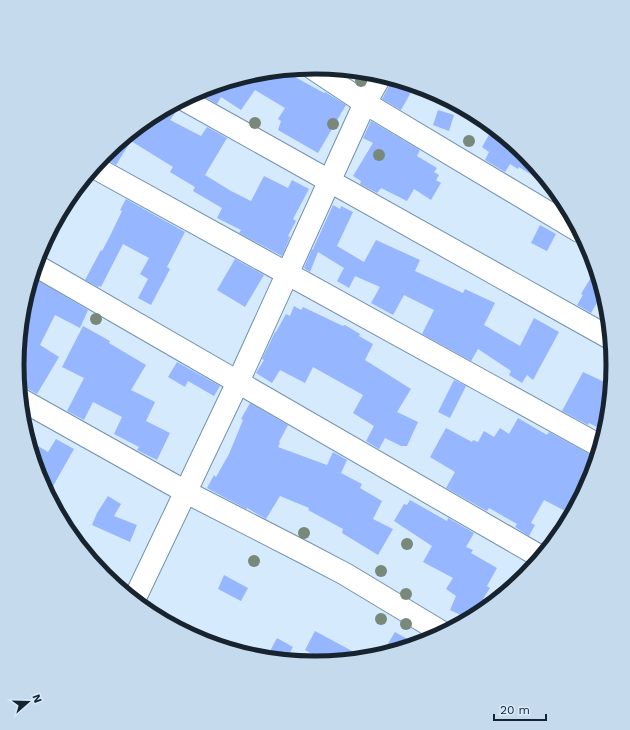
<svg xmlns="http://www.w3.org/2000/svg" width="630" height="730" viewBox="0 0 630 730" font-family="'Work Sans',sans-serif">
<style>
.building{fill:#96b6ff}
.lines{fill:none;stroke-linecap:round;stroke-linejoin:round}
.minor-casing{stroke:#7191ae;stroke-width:24}
.minor{stroke:#fff;stroke-width:22}
.tree{fill:#78897a}
.rim{fill:none;stroke:#172430;stroke-width:5}
</style>
<rect width="100%" height="100%" fill="#d5eafd"/>
<g class="building">
<path d="M297 69 293 76 324 93 325 92 346 105 318 153 278 130 281 121 278 119 285 108 255 90 241 110 221 97 217 104 196 92 257 73Z"/>
<path d="M393 79 415 85 401 110 382 99Z"/>
<path d="M172 105 177 110 170 120 201 136 207 127 227 138 205 175 231 191 251 201 264 176 288 188 292 180 309 189 293 219 296 221 288 236 290 237 282 256 239 233 241 230 217 218 222 208 193 191 195 187 170 172 173 167 131 141 116 165 102 157 150 117Z"/>
<path d="M438 110 454 115 449 131 433 125Z"/>
<path d="M371 121 420 150 417 156 437 168 434 172 439 175 436 180 441 183 431 200 414 189 407 201 381 188 377 193 360 184 361 181 353 176 373 143 363 138Z"/>
<path d="M493 128 526 154 550 184 548 185 519 167 518 169 510 164 505 172 485 160 489 152 482 147Z"/>
<path d="M126 199 185 232 167 267 170 269 151 305 138 298 148 279 140 274 149 258 123 244 101 287 99 286 98 287 85 280 101 250 102 251 110 236 122 211 120 210Z"/>
<path d="M333 205 340 209 341 206 353 212 337 246 364 262 376 240 420 260 415 271 463 293 465 289 495 303 484 325 520 346 534 318 559 332 533 380 527 375 522 383 509 375 511 371 478 349 471 361 422 334 434 310 404 295 393 315 371 303 380 287 355 276 349 288 337 281 344 268 318 252 310 272 304 268 312 249 314 250 313 249Z"/>
<path d="M540 225 556 234 547 251 531 243Z"/>
<path d="M235 259 264 275 245 307 217 290Z"/>
<path d="M597 273 603 292 591 313 577 305 583 295 581 294 590 279 593 280Z"/>
<path d="M32 277 88 310 80 328 55 315 40 345 59 357 37 394 19 384 17 365 23 307Z"/>
<path d="M294 306 301 310 303 307 343 326 345 325 360 334 359 336 373 344 365 360 411 389 397 412 418 422 407 446H401L385 438 379 449 366 441 374 426 353 413 363 395 313 367 305 383 280 370 272 383 256 373 264 360 262 359 275 332H276L286 314 290 316Z"/>
<path d="M83 326 110 341 109 343 146 365 131 390 155 402 146 421 170 433 157 460 137 450 139 447 114 434 122 417 93 402 84 420 67 411 84 378 62 367Z"/>
<path d="M177 362 220 386 214 396 188 381 185 387 168 377Z"/>
<path d="M583 372 611 385 607 423 605 431 589 423 588 425 562 411Z"/>
<path d="M454 380 466 386 450 418 438 412Z"/>
<path d="M250 403 288 425 279 442 280 443 278 447 327 465 333 452 347 460 341 473 362 484 360 488 382 501 373 519 393 529 378 555 342 533 343 529 308 510 309 508 280 496 266 519 247 508 246 509 207 488 214 475 216 477 229 454 243 420 241 419Z"/>
<path d="M518 418 547 435 549 432 597 458 591 476 571 514 544 500 531 523 535 525 529 536 515 527 517 524 489 508 487 511 446 488 455 472 430 457 446 428 472 442 473 440 478 442 484 431 494 437 500 428 509 434Z"/>
<path d="M56 439 74 449 48 495 40 479 28 440 48 452Z"/>
<path d="M108 496 121 504 114 516 137 525 130 542 92 525 97 513Z"/>
<path d="M410 500 447 521 448 518 474 533 466 547 473 550 471 553 497 568 487 586 490 588 483 599 488 602 485 609 480 613 469 619 450 610 456 596 446 589 453 578 423 562 432 546 394 521 404 504 407 505Z"/>
<path d="M224 575 248 588 241 601 218 589Z"/>
<path d="M315 631 365 658 327 662 305 650Z"/>
<path d="M395 632 416 644 381 655Z"/>
<path d="M277 638 293 647 286 660 270 659 272 655 269 653Z"/>
</g>
<g class="lines">
<defs>
<g id="minor">
<path d="M311 67 365 103 579 231"/>
<path d="M183 99 610 338"/>
<path d="M94 167 600 446"/>
<path d="M35 265 541 557"/>
<path d="M20 399 186 492 305 553 345 574 443 633"/>
<path d="M134 600 238 382 365 103 381 75"/>
</g>
</defs>
<use href="#minor" class="minor-casing"/>
<use href="#minor" class="minor"/>
</g>
<g class="tree">
<circle cx="361" cy="81" r="6"/>
<circle cx="255" cy="123" r="6"/>
<circle cx="333" cy="124" r="6"/>
<circle cx="469" cy="141" r="6"/>
<circle cx="379" cy="155" r="6"/>
<circle cx="96" cy="319" r="6"/>
<circle cx="304" cy="533" r="6"/>
<circle cx="407" cy="544" r="6"/>
<circle cx="254" cy="561" r="6"/>
<circle cx="381" cy="571" r="6"/>
<circle cx="406" cy="594" r="6"/>
<circle cx="381" cy="619" r="6"/>
<circle cx="406" cy="624" r="6"/>
</g>
<path d="M0 0H630V730H0ZM24 365a291 291 0 1 1 582 0a291 291 0 1 1-582 0Z" fill="#c6daed" fill-rule="evenodd"/>
<path class="rim" d="M24 365a291 291 0 1 1 582 0a291 291 0 1 1-582 0Z"/>
<g transform="translate(28 702) rotate(70)" stroke="#d5eafd" stroke-width="3" paint-order="stroke">
<path d="M0-3L7 15L0 10L-7 15Z" fill="#172430"/>
<text y="-6" font-size="11" font-weight="bold" text-anchor="middle" fill="#172430">N</text>
</g>
<path d="M494 714v6h52v-6" fill="none" stroke="#172430" stroke-width="2"/>
<text x="500" y="714" font-size="12" fill="#172430" stroke="#d5eafd" stroke-width="3" paint-order="stroke">20 m</text>
</svg>
